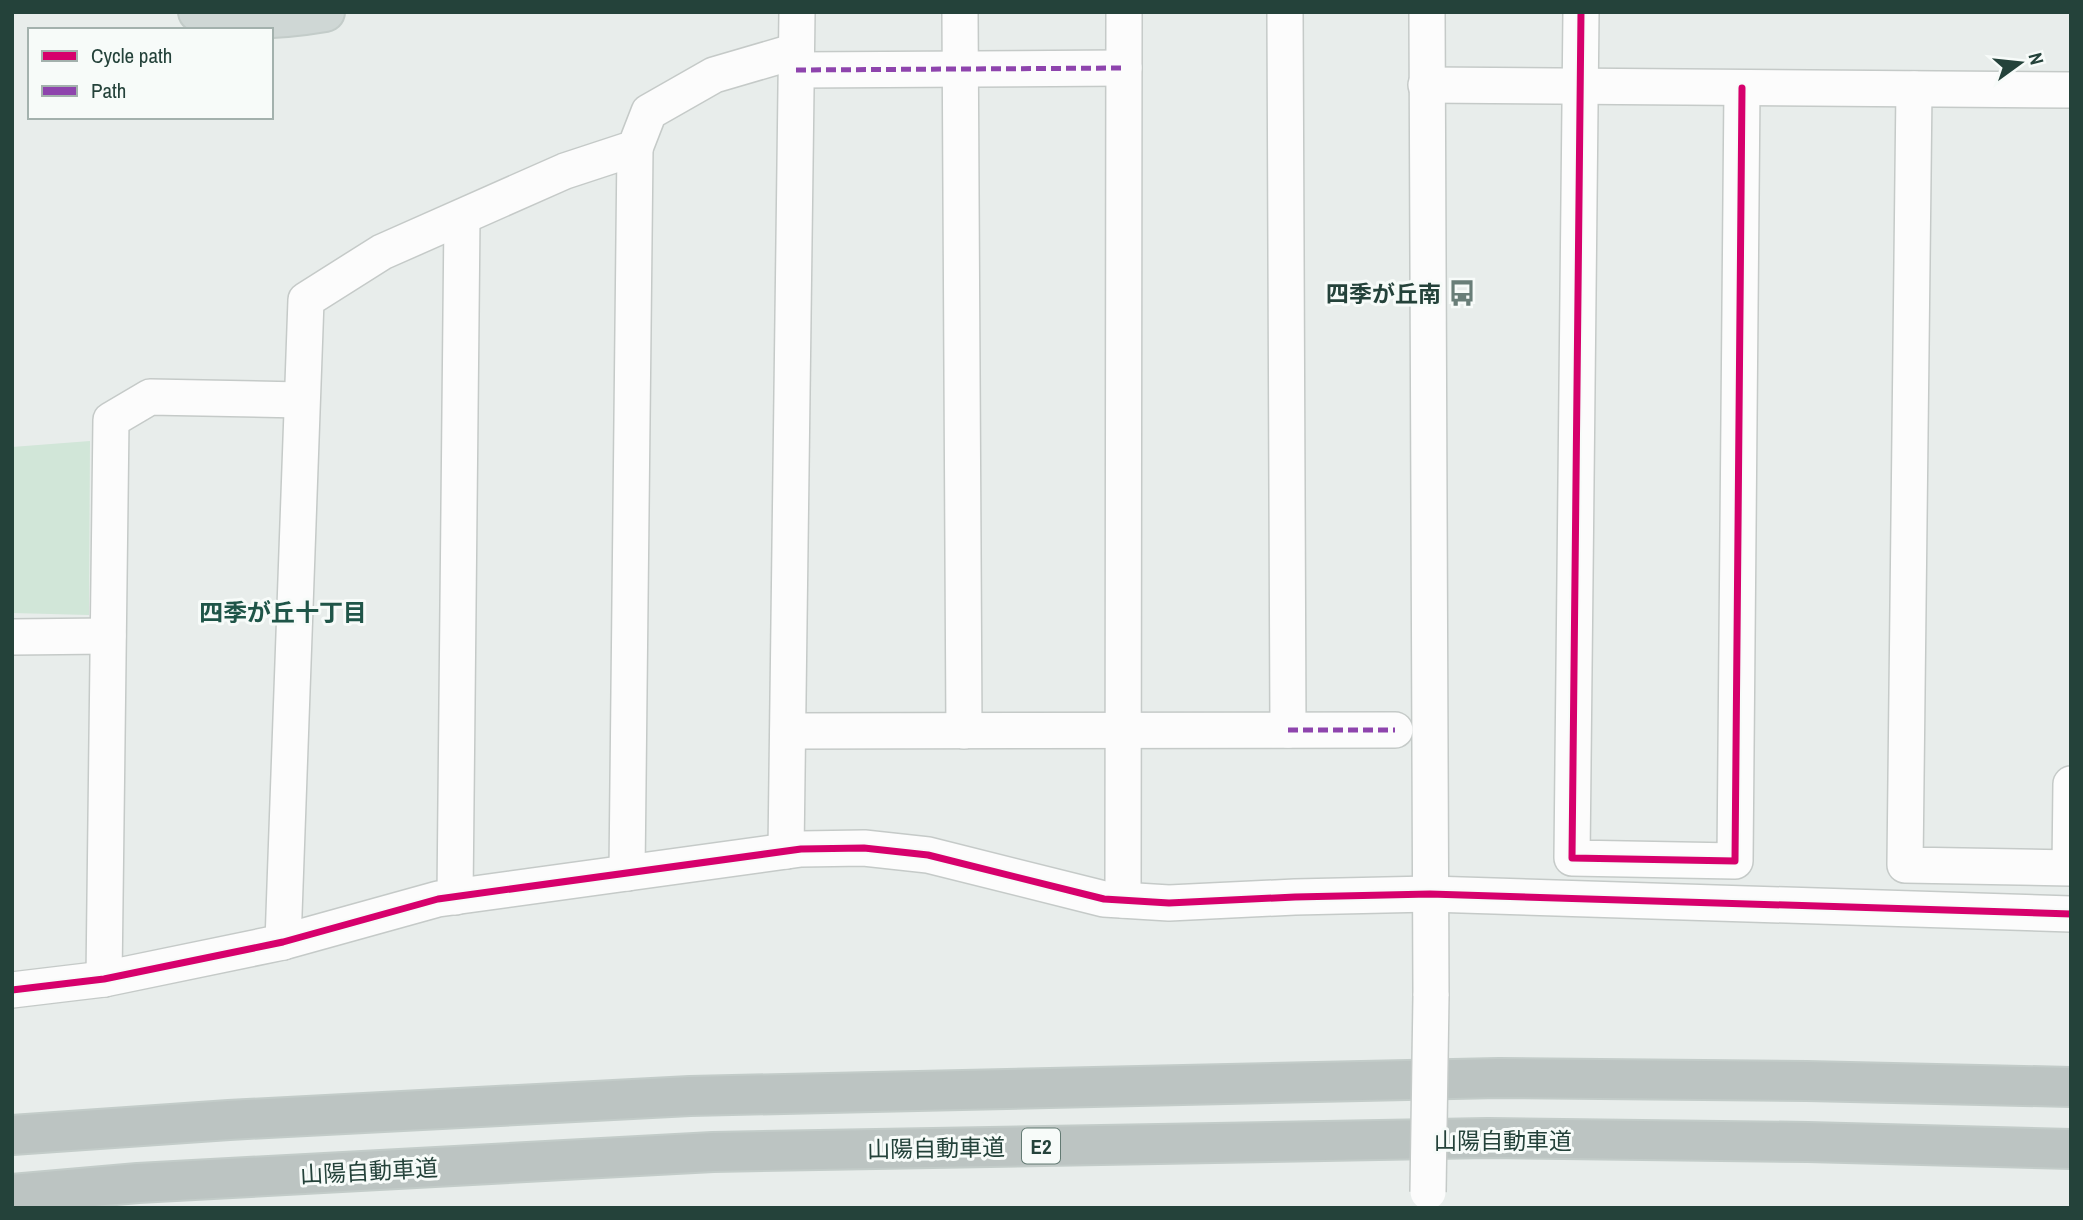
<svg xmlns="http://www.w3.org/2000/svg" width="2083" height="1220" viewBox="0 0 2083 1220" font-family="'Archivo Narrow','Noto Sans JP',sans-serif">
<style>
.green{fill:#d1e6d8}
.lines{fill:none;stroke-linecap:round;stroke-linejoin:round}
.minor-casing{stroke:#c5cac8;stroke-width:38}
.major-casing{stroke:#c3ccc9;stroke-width:42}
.highway-casing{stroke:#c3ccc9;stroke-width:42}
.minor{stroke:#fcfcfc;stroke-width:35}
.major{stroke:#cfd7d5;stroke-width:38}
.highway{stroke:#bcc4c2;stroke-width:38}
.minor-bridge-casing{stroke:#c5cac8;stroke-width:38;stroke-linecap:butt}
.minor-bridge{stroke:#fcfcfc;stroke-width:35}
.quiet{stroke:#8e44ad;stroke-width:5;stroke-dasharray:10 5;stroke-linecap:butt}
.cycleway-casing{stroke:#f7fbf9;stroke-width:11}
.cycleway{stroke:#d6006c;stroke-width:7}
.labels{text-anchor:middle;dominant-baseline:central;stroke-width:6;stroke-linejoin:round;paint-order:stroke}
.shield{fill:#f7fbf9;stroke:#637a73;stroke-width:2}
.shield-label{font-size:21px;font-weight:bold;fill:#24423a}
.poi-label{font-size:23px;font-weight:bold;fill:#24423a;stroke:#f7fbf9;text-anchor:end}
.street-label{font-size:23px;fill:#24423a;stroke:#f7fbf9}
.neighbourhood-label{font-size:24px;font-weight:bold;fill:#1f5548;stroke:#f7fbf9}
</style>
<rect width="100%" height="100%" fill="#e8edeb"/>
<path class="green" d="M90 441 89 615 12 613 14 524 12 447Z"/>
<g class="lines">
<defs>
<g id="minor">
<path d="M960 12 964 731"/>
<path d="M1285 12 1288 730"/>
<path d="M1427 12 1431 996"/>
<path d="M1581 12 1572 858 1735 861 1742 88"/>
<path d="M796 70 1124 68"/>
<path d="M1426 85 2071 90"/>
<path d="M1914 89 1905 865 2070 868 2071 784"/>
<path d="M12 637 108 636"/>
<path d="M788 731 1395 730"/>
<path d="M786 851 797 12"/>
<path d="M627 873 635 148"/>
<path d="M455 897 462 218"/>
<path d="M1123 900 1124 12"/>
<path d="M283 942 306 300 382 252 565 171 635 148 649 112 714 75 796 51"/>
<path d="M104 979 111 420 150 397 301 400"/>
<path d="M12 990 104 979 283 942 438 899 801 849 864 848 928 855 1104 899 1169 903 1295 897 1430 894 2071 914"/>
</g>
<path id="major" d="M198 12C239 22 284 19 325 12"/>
<g id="highway">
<path d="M12 1135 229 1120 690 1096 1499 1078 1807 1081 2071 1087"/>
<path d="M12 1194 138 1183 713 1152 1488 1138 1808 1142 2071 1149"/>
</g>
</defs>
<use href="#minor" class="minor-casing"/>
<use href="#major" class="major-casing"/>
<use href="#highway" class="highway-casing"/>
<use href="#minor" class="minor"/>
<use href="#major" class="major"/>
<use href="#highway" class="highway"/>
<defs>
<path id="minor-bridge" d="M1428 1192 1431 996"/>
</defs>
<use href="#minor-bridge" class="minor-bridge-casing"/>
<use href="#minor-bridge" class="minor-bridge"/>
<g class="quiet">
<path d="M796 70 1124 68"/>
<path d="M1288 730H1395"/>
</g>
<defs>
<g id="cycleway">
<path d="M1581 12 1572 858 1735 861 1742 88"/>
<path d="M12 990 104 979 283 942 438 899 801 849 864 848 928 855 1104 899 1169 903 1295 897 1430 894 2071 914"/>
</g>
</defs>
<use href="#cycleway" class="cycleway-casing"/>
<use href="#cycleway" class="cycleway"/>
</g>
<defs>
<symbol id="bus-bare" viewBox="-9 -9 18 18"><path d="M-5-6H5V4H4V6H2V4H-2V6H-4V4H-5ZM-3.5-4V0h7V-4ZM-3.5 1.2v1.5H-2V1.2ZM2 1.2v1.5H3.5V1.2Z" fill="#697e78" stroke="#f7fbf9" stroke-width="2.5" paint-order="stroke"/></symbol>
</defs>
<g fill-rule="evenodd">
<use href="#bus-bare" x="1443" y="274" width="38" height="38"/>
</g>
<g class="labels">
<rect class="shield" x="1022" y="1128.5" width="38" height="35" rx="5"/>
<g class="shield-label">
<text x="1041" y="1146">E2</text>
</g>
<g class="poi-label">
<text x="1441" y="293">四季が丘南</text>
</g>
<g class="street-label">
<text x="1503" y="1140">山陽自動車道</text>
<text transform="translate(936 1148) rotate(-1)">山陽自動車道</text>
<text transform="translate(369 1171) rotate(-3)">山陽自動車道</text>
</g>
<g class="neighbourhood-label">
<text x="283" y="612">四季が丘十丁目</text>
</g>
</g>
<rect width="2083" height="1220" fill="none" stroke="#24423a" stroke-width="28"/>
<rect x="28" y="28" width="245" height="91" fill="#f7fbf9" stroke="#a3b1ad" stroke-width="2"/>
<rect x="42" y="51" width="35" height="10" fill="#d6006c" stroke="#a3b1ad" stroke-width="2"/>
<text x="91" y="63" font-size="21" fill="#24423a">Cycle path</text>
<rect x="42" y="86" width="35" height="10" fill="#8e44ad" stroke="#a3b1ad" stroke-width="2"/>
<text x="91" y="98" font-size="21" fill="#24423a">Path</text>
<g transform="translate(2020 63) rotate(75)" stroke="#f7fbf9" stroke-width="5" paint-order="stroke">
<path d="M0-5L12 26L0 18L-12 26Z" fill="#24423a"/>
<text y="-10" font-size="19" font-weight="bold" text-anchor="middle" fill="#24423a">N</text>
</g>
</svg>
